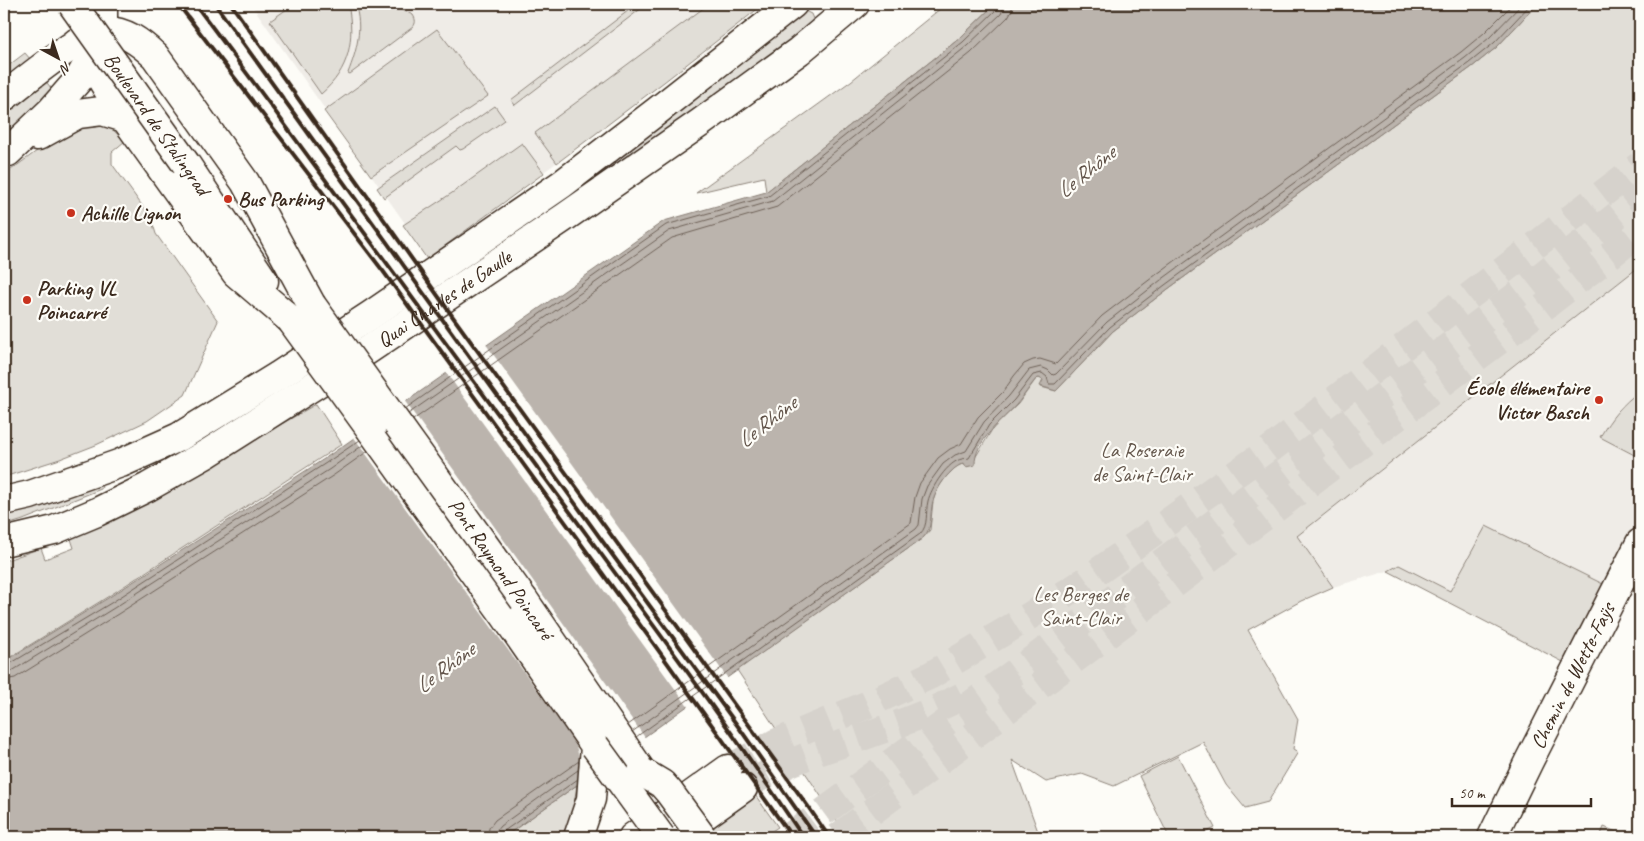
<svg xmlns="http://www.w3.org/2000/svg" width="1644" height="841" viewBox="0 0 1644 841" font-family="Caveat,sans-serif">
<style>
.built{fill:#efece7}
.green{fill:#e1ded7;stroke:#8e847a}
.water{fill:#bbb4ad;stroke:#887d74}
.pier{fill:#fdfcf7}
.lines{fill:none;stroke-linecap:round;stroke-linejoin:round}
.shore{stroke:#6e6157;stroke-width:1}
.trunk-tunnel{stroke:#d6d2cc;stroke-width:28;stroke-dasharray:28 14;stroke-linecap:butt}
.secondary-casing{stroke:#3b2a1e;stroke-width:31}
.primary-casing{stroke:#3b2a1e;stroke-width:31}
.trunk-casing{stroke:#3b2a1e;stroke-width:31}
.secondary{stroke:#fdfcf7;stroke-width:28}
.primary{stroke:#fdfcf7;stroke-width:28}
.trunk{stroke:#fdfcf7;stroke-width:28}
.rail{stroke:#3b2a1e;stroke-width:4}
.primary-bridge-casing{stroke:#3b2a1e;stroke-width:31;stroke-linecap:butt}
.trunk-bridge-casing{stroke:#3b2a1e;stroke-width:31;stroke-linecap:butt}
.primary-bridge{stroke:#fdfcf7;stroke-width:28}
.trunk-bridge{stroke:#fdfcf7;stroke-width:28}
.poi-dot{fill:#c8321e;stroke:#fdfcf7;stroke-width:2}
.labels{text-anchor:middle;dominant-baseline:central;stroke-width:4.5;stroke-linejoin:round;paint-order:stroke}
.street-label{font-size:21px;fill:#3b2a1e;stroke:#fdfcf7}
.poi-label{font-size:21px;font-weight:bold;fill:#3b2a1e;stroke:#fdfcf7;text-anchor:start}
.park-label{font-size:21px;fill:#64574c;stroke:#fdfcf7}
.water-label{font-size:22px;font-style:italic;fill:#615349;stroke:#fdfcf7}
</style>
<rect width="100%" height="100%" fill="#fdfcf7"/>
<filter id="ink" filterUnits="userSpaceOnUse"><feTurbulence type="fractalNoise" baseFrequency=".02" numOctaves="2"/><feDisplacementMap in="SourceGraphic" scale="10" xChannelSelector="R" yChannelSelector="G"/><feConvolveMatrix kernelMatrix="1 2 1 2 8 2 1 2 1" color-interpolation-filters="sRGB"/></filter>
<g filter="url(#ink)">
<g class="built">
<path d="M251 4H762L599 132 428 256Z"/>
<path d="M1640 266V391L1620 407 1600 437 1640 458V517L1565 663 1388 571 1333 587 1296 536Z"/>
</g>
<g class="green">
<path d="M294 4H348C355 40 350 69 321 94L270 21Z"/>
<path d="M355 4H389L413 15C416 20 416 23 413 27L350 74 348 73C357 50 363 28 355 4Z"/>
<path d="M637 4H647L515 105 511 100Z"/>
<path d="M709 4H764L664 82 557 163 535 133Z"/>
<path d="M946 4H995L960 38 766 192 764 177 696 193 851 81Z"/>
<path d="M1537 4H1640V266L1297 536 1333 587 1301 601 1248 630 1298 719 1293 749 1298 752 1268 802 1245 808 1226 785 1203 742 1114 786 1082 774 1046 782 1012 760 1040 837H848L737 670 923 538 930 530 933 501 937 490 945 478 956 467 975 458 993 428 1018 404 1036 379 1039 378 1044 380 1041 387 1056 391 1113 331 1168 289 1472 67 1497 47Z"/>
<path d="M805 11 811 14 813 19 810 25 737 83 582 190 578 185 800 13Z"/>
<path d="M437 29 488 96 371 176 324 111Z"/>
<path d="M25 53 31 60 4 81V69Z"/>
<path d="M45 80 57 96 4 139V111Z"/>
<path d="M495 106 505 120 463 149 460 150 456 146 384 198 377 188Z"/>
<path d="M101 123 112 129 125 141 112 152V164L151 218 156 234 218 321 185 395 147 421 96 445 60 459 4 477V175L56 137 73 128Z"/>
<path d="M522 143 544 173 427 259 403 225 452 193Z"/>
<path d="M1640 391V458L1600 437C1611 418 1622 404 1640 391Z"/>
<path d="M316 404 342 444 109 596 4 661V561L41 548 45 559 74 548 70 536 211 465Z"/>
<path d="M100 484 102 487 101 489 23 520 4 526V516L21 512Z"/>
<path d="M1486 526 1605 585 1565 663 1388 571 1399 565 1450 591Z"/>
<path d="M1178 756 1215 828 1196 837H1169L1139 776Z"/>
<path d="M577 785 573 810 562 837H504Z"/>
<path d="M753 792 778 827 763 837H726L720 835 715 837H691Z"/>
<path d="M1604 827 1629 837H1600Z"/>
</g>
<path class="water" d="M995 4H1537L1497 47 1472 67 1168 289 1113 331 1056 391 1040 386 1043 380 1039 378 1036 379C1029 387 1024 396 1017 404 1003 420 974 441 975 465L966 467 964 463C950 468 937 487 933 501 929 516 934 526 923 538L504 837H4V662L108 598 324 459 664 221 766 192 960 38Z"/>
<g class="pier">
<path d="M485 343 729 680 689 708 445 371Z"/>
<path d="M404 400 646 739 578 788 579 757 576 746 571 737 353 436Z"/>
</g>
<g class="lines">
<g class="shore">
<path d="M405 409 666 225 769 196 963 42 997 9 998 4"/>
<path d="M408 414 669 231 773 201 967 46 1001 14 1005 4"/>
<path d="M413 420 672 238 777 207 971 53 1008 17 1012 10V4"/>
<path d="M4 666 8 665 111 603 326 463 360 440"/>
<path d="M4 672 12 671 114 608 330 469 363 445"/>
<path d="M4 680 15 678 118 614 334 475 368 451"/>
<path d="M628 725 911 523 915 497 920 483 938 458 950 449 961 444 978 417 1003 392 1014 376 1024 364 1033 360 1040 359 1056 364 1102 316 1157 274 1461 52 1484 33 1513 4"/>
<path d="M632 732 916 529 919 525 922 499 927 486 943 464 955 455 966 451 984 422 1009 396 1029 370 1041 367 1048 370 1053 375 1056 374 1107 322 1161 280 1465 58 1489 38 1522 4"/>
<path d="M636 737 920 534C929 525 925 513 928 501 931 488 948 461 962 459 964 458 967 459 969 458L989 425 1014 400 1033 375 1042 373 1047 377 1049 384H1055L1110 327 1165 285 1469 63 1494 43 1531 4"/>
<path d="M488 837 489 828 495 820 579 761"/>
<path d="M495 837 496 831 500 826 578 770"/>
<path d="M501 837 504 831 578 779"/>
</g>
<g class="trunk-tunnel">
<path d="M728 769 775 743 864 706 931 675 1012 627 1079 585 1268 451 1640 165"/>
<path d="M743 788C778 765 817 752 856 739 893 726 931 713 966 694"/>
<path d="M789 837 1044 651 1525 289 1640 197"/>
<path d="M838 837 1540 310 1640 232"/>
</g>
<defs>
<g id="secondary">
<path id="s1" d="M1492 837 1529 761 1640 543"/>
</g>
<g id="primary">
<path d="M77 42 90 60 125 118 236 273 291 320"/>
<path d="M4 97C22 83 85 31 104 31 125 30 141 43 155 56L245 182 311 304"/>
<path d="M38 136 78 114 102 111 125 118"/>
<path d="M8 152 51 111 79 79 90 60 103 30V4"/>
<path d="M186 164 264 281"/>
<path d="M371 430 505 616 595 746 591 799 578 837"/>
<path d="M4 501 30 495 121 463 179 437 278 376 371 315 562 184 657 111 793 4"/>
<path id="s2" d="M4 542 54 530 97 512 148 487 208 453 340 369 565 217 700 123 799 51 855 4"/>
<path d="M524 600 642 772"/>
</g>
<g id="trunk">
<path d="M633 837 728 769"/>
<path d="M674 837 743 788"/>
</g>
</defs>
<use href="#secondary" class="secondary-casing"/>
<use href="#primary" class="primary-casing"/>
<use href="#trunk" class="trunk-casing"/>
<use href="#secondary" class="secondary"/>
<use href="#primary" class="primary"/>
<use href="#trunk" class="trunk"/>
<g class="rail">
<path d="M178 4 383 271 656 647 792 837"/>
<path d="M195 4C309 156 421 309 534 463 625 587 718 710 803 837"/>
<path d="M215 4 611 553 740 729 816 837"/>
<path d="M231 4 453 317 807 805 829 837"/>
</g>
<defs>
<g id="primary-bridge">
<path d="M72 4 186 164"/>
<path d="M311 304 524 600"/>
<path d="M291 320 371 430"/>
<path d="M595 746 661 837"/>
</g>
<path id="trunk-bridge" d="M642 772 662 784 669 792 702 837"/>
</defs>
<use href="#primary-bridge" class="primary-bridge-casing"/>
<use href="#trunk-bridge" class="trunk-bridge-casing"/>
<use href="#primary-bridge" class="primary-bridge"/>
<use href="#trunk-bridge" class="trunk-bridge"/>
</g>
</g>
<g class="poi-dot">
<circle cx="228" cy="199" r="5"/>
<circle cx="71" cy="213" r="5"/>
<circle cx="27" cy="300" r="5"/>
<circle cx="1599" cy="400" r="5"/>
</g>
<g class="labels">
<g class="street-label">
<text transform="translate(157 124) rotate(55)">Boulevard de Stalingrad</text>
<text stroke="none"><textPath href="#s2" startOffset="506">Quai Charles de Gaulle</textPath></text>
<text transform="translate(501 569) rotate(55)">Pont Raymond Poincaré</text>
<text stroke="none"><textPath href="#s1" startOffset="180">Chemin de Wette-Faÿs</textPath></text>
</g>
<g class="poi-label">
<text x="238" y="199">Bus Parking</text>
<text x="81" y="213">Achille Lignon</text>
<text x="37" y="288">Parking VL<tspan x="37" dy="24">Poincarré</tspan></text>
<text x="1589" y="388" text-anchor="end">École élémentaire<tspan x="1589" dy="24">Victor Basch</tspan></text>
</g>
<g class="park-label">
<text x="1142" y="450">La Roseraie<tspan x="1142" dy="24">de Saint-Clair</tspan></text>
<text x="1081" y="594">Les Berges de<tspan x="1081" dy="24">Saint-Clair</tspan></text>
</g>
<g class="water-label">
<text transform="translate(1086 172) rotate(-39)">Le Rhône</text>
<text transform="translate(767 422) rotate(-38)">Le Rhône</text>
<text transform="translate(445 668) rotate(-37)">Le Rhône</text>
</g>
</g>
<rect width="1644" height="841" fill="none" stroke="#fdfcf7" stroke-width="20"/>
<rect x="10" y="10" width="1624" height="821" fill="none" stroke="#3b2a1e" stroke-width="2" filter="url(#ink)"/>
<g transform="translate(58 58) rotate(140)" stroke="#fdfcf7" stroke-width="4" paint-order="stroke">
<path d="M0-4L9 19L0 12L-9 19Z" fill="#3b2a1e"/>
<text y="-8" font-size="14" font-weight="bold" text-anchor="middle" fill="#3b2a1e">N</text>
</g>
<path d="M1452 798v8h139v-8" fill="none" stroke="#3b2a1e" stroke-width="2.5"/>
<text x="1459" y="798" font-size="15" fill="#3b2a1e" stroke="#fdfcf7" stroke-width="4" paint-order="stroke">50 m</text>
</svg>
